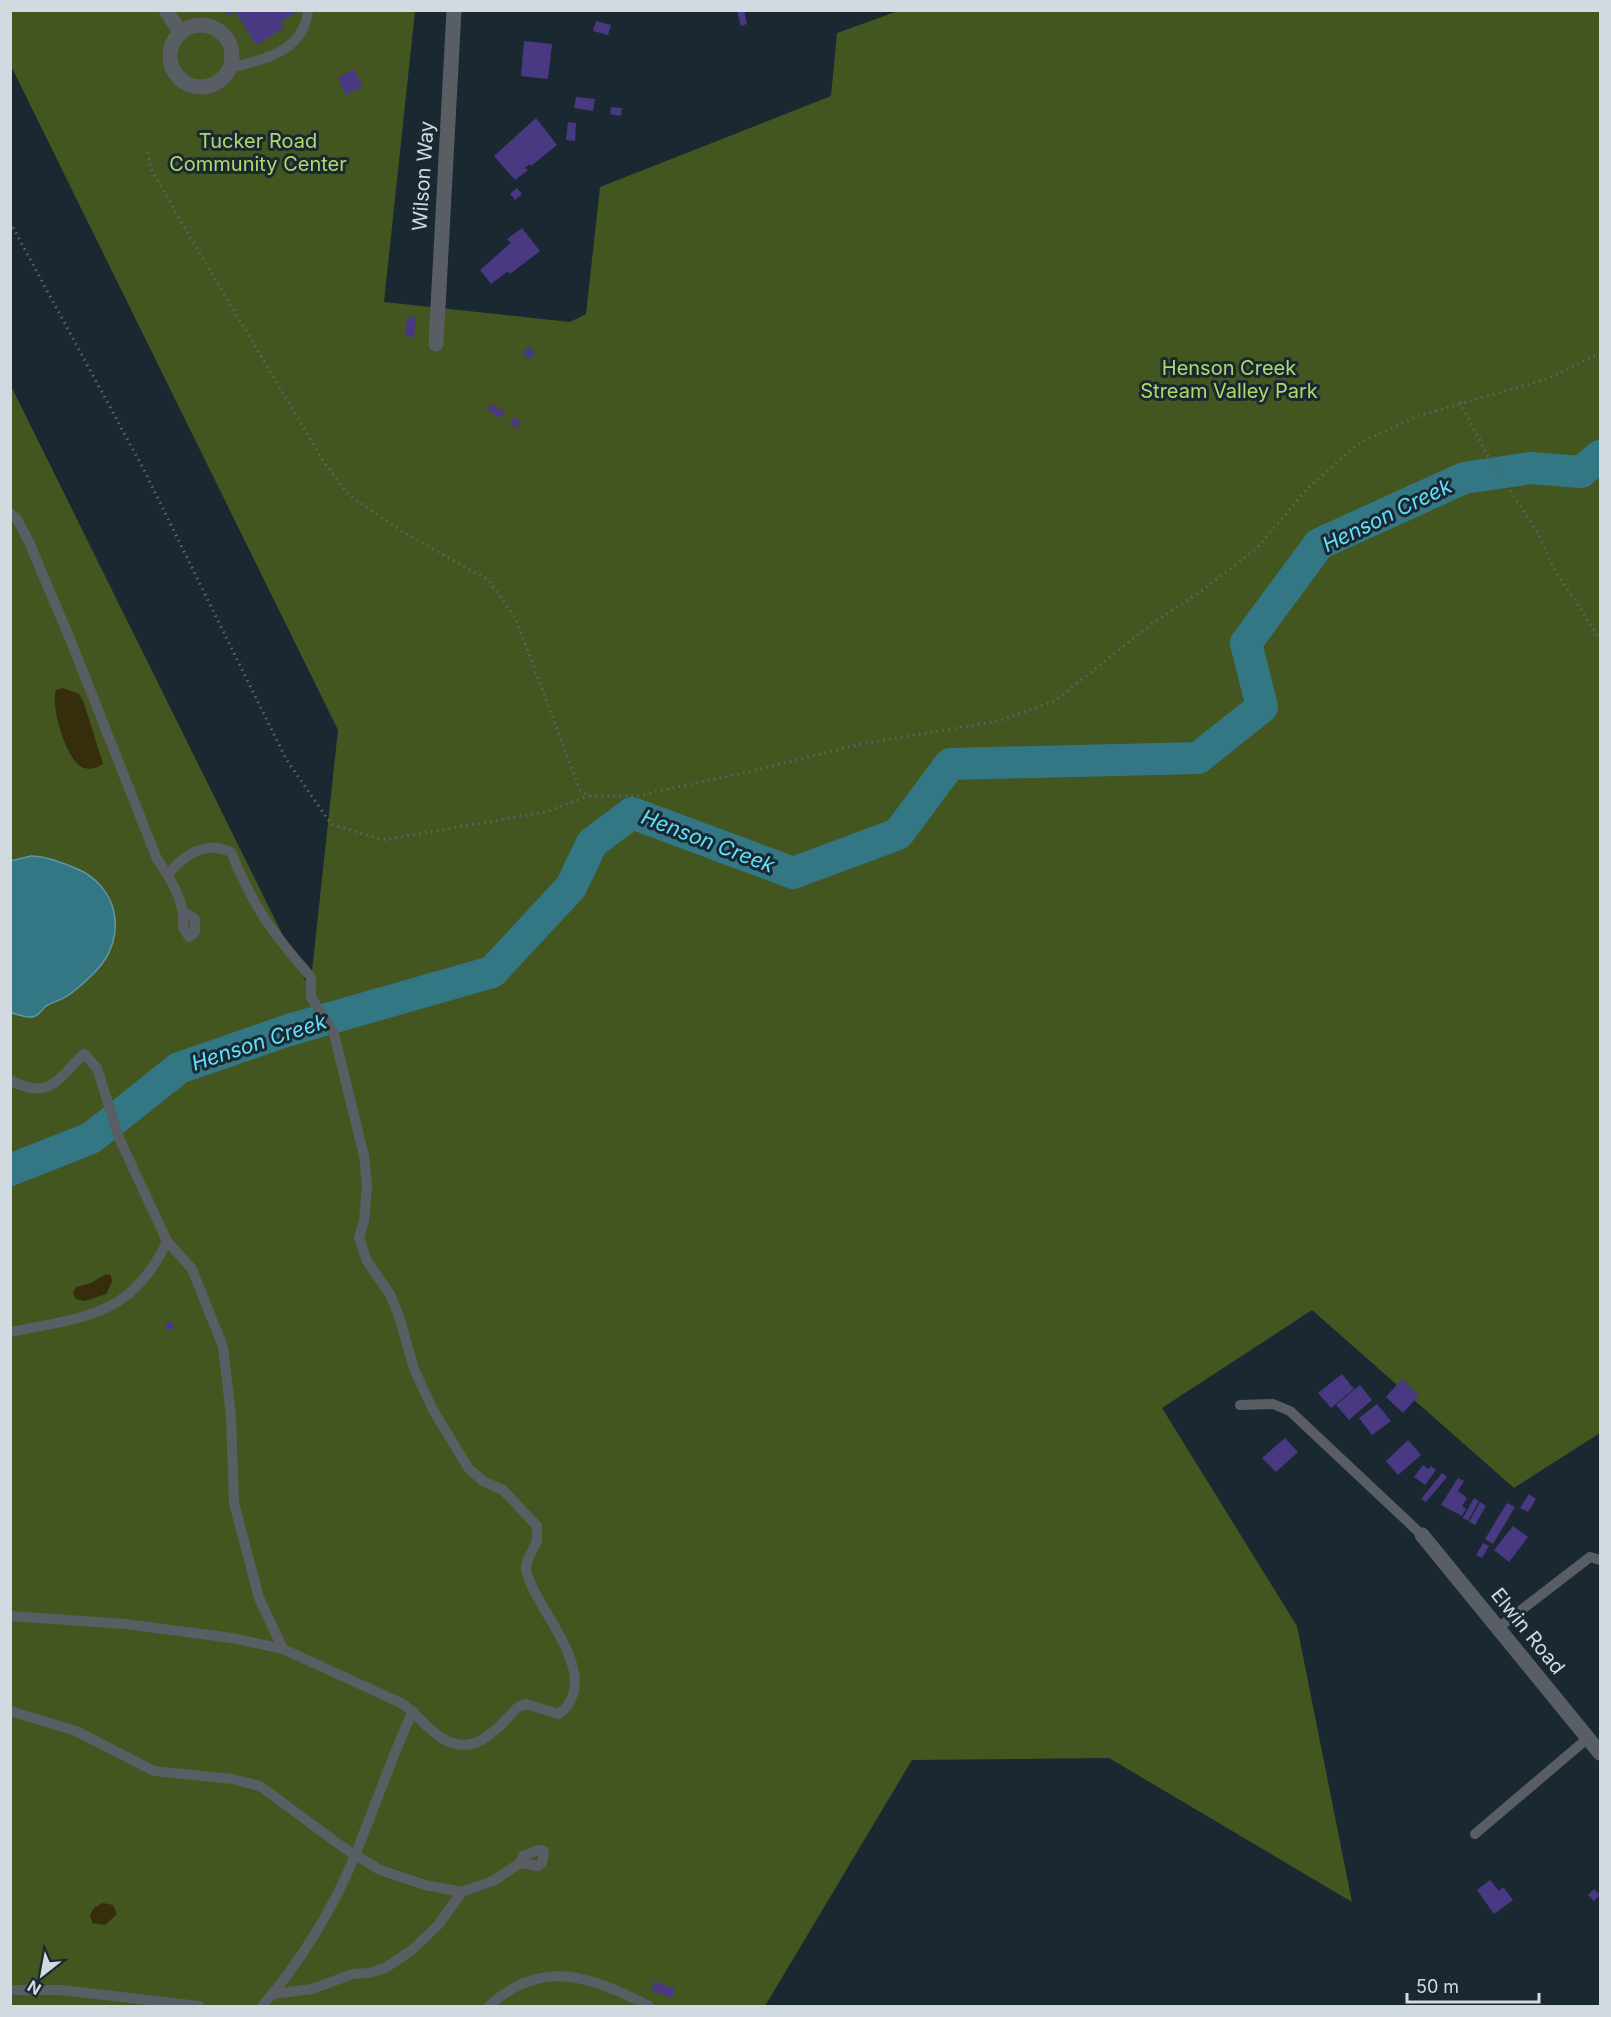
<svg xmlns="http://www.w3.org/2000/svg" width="1611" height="2017" viewBox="0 0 1611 2017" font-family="Inter,sans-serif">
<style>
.green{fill:#435620}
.sand{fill:#352d0c}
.water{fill:#337785;stroke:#6295a1;stroke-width:1.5}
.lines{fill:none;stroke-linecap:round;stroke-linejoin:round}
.river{stroke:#337785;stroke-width:32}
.building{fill:#483982}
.path{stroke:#59666f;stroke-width:3;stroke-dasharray:1.5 4.5;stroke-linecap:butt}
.service{stroke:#595e64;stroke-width:10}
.minor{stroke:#595e64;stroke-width:15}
.labels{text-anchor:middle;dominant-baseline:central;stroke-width:6;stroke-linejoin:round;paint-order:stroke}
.park-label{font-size:20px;fill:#b0d968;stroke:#1a2832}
.street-label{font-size:20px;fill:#d1dae1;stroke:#1a2832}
.water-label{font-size:21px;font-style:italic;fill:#60e1fc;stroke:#1a2832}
</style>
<rect width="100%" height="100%" fill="#1a2832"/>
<path class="green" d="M11 11H415L384 302 570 322 586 314 600 187 831 96 837 33 898 11H1600V1433L1514 1488 1312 1310 1162 1408 1297 1626 1352 1902 1109 1758 912 1760 765 2006H11L10 384 310 990 338 730 11 66Z"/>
<g class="sand">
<path d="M63 688 79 694 84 703 103 764C97 767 92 770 84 768 67 763 50 706 56 690Z"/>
<path d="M106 1274 111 1275 112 1282 106 1294 85 1301 76 1299 73 1293 76 1287 91 1283Z"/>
<path d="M103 1903 113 1905 117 1914 105 1925 92 1923 90 1915 94 1908Z"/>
</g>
<path class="water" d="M31 856C46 856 61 862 75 868 119 885 129 938 95 972 87 980 77 990 67 996 61 1000 53 1002 46 1006 41 1010 39 1016 32 1017 26 1018 17 1014 11 1013L10 861Z"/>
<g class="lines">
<path class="river" d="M10 1170 91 1138 179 1068 289 1030 492 972 571 887 592 843 632 813 793 873 898 834 950 764 1198 758 1262 707 1246 643 1319 544 1464 478 1531 468 1581 472 1600 456"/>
</g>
<g class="building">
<path d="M225 10H295L296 13 281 22 284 28 256 45 235 11 228 16Z"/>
<path d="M737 10H744L747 24 741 26Z"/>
<path d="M596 21 611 25 608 35 593 31Z"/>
<path d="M524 41 552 44 548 79 521 76Z"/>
<path d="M354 69 363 86 346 95 338 78Z"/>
<path d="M576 97 595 99 593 111 574 108Z"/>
<path d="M611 107 622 108 621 116 610 114Z"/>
<path d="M536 118 557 145 531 166 530 164 525 168 528 170 515 180 494 156Z"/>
<path d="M568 122 576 123 575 141 566 140Z"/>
<path d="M517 188 522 194 515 200 510 194Z"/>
<path d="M522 228 540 251 510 274 508 271 491 284 480 270 511 243 507 239Z"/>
<path d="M407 316 416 318 414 337 405 336Z"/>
<circle cx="529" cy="353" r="5.5"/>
<path d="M490 404 505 412 501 418 487 410Z"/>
<path d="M513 417 521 422 518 428 510 423Z"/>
<path d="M173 1322V1329L166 1330 165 1323Z"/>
<path d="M1342 1374 1354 1389 1331 1408 1318 1393Z"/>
<path d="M1402 1379 1419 1395 1403 1413 1386 1397Z"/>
<path d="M1360 1385 1372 1400 1349 1420 1336 1405Z"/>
<path d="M1377 1404 1391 1421 1372 1435 1359 1418Z"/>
<path d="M1285 1438 1298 1452 1276 1472 1262 1458Z"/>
<path d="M1408 1440 1421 1455 1398 1475 1386 1461Z"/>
<path d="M1423 1465 1428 1469 1431 1466 1436 1470 1425 1485 1414 1477Z"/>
<path d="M1442 1473 1447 1477 1426 1502 1421 1499Z"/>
<path d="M1458 1478 1464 1481 1458 1491 1467 1498 1462 1506 1466 1509 1462 1516 1441 1505Z"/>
<path d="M1529 1494 1536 1499 1528 1512 1520 1508Z"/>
<path d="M1474 1498 1479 1501 1468 1521 1463 1518Z"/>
<path d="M1480 1502 1486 1506 1475 1525 1469 1522Z"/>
<path d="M1507 1503 1515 1507 1493 1544 1485 1539Z"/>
<path d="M1513 1526 1528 1537 1509 1562 1494 1550Z"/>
<path d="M1483 1543 1489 1546 1482 1558 1476 1555Z"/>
<path d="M1490 1880 1499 1891 1503 1887 1513 1900 1494 1914 1477 1890Z"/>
<path d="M1594 1889 1600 1895 1594 1901 1588 1895Z"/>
<path d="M654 1981 675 1989 672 1998 651 1990Z"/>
</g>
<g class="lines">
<g class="path">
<path d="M148 152 151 169 180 220 324 462 349 495 403 532 488 580 515 617 580 790 589 796H636L748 772 861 744 998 721 1055 701 1150 625 1200 592 1257 548 1308 488 1359 443 1418 416 1550 378 1600 353"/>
<path d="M10 222 144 470 286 759 331 824 383 840 545 812 589 796"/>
<path d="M1460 402 1488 456 1539 535 1553 567 1600 639"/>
</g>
<g class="service">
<path d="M230 68C264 59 304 52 308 10"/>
<path d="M10 513 17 519 29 542 70 639 157 859C171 879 186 903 183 928L189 937 195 932V919L184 912"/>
<path d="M10 1080C50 1102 59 1077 84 1054L97 1068 119 1138 167 1241C132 1317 84 1317 10 1332"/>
<path d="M167 1241 192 1269 223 1347 231 1416 234 1503 259 1598 283 1649"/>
<path d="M1240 1405 1273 1404 1290 1411 1422 1535"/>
<path d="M10 1616 125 1624 232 1638 283 1649 401 1703C415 1712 423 1724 436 1734 471 1762 495 1731 518 1707L526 1704 559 1714C605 1677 538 1613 527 1574 523 1560 534 1552 537 1540 537 1536 537 1530 537 1526L503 1490 483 1481 469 1469 433 1410 414 1369 399 1316 390 1294 367 1261 359 1238 364 1221 367 1186 364 1156 334 1034 311 997V977C273 934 252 905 231 852 205 840 184 855 168 874"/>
<path d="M1498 1628 1590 1557 1600 1560"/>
<path d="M10 1711 76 1731 154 1771 232 1779 260 1786 344 1848 380 1870 425 1885 462 1892"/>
<path d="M1475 1834 1588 1738"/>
<path d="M10 1990H61L199 2006"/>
<path d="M273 1994 312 1989 353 1974 369 1973 385 1968 412 1950 438 1925 462 1892 495 1880 520 1863 538 1866 542 1863 544 1851 538 1850 523 1856 520 1863"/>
<path d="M262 2006C298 1966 335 1906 355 1855 375 1807 391 1758 413 1711"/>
<path d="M489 2006C542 1957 592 1977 649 2006"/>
</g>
<g class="minor">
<path d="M166 10 180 32"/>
<circle cx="201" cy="56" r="31"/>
<path d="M436 344 454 10"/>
<path d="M1422 1535 1600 1753"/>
</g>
</g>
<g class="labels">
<g class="park-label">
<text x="258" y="141">Tucker Road<tspan x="258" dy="23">Community Center</tspan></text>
<text x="1229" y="368">Henson Creek<tspan x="1229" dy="23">Stream Valley Park</tspan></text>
</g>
<g class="street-label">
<text transform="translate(423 176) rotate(-86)">Wilson Way</text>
<text transform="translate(1528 1631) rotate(51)">Elwin Road</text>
</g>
<g class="water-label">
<text transform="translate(1387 515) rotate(-26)">Henson Creek</text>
<text transform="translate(708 841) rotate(21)">Henson Creek</text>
<text transform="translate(259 1042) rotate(-18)">Henson Creek</text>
</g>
</g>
<rect width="1611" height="2017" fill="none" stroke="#d1dae1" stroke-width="24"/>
<g transform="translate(42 1975) rotate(211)" stroke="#1a2832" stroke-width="4.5" paint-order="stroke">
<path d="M0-4.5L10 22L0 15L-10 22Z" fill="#d1dae1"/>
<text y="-9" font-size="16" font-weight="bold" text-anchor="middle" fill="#d1dae1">N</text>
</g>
<path d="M1407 1993v9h132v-9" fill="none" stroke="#d1dae1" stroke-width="3"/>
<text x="1416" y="1993" font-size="18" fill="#d1dae1" stroke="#1a2832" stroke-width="4.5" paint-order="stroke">50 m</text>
</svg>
